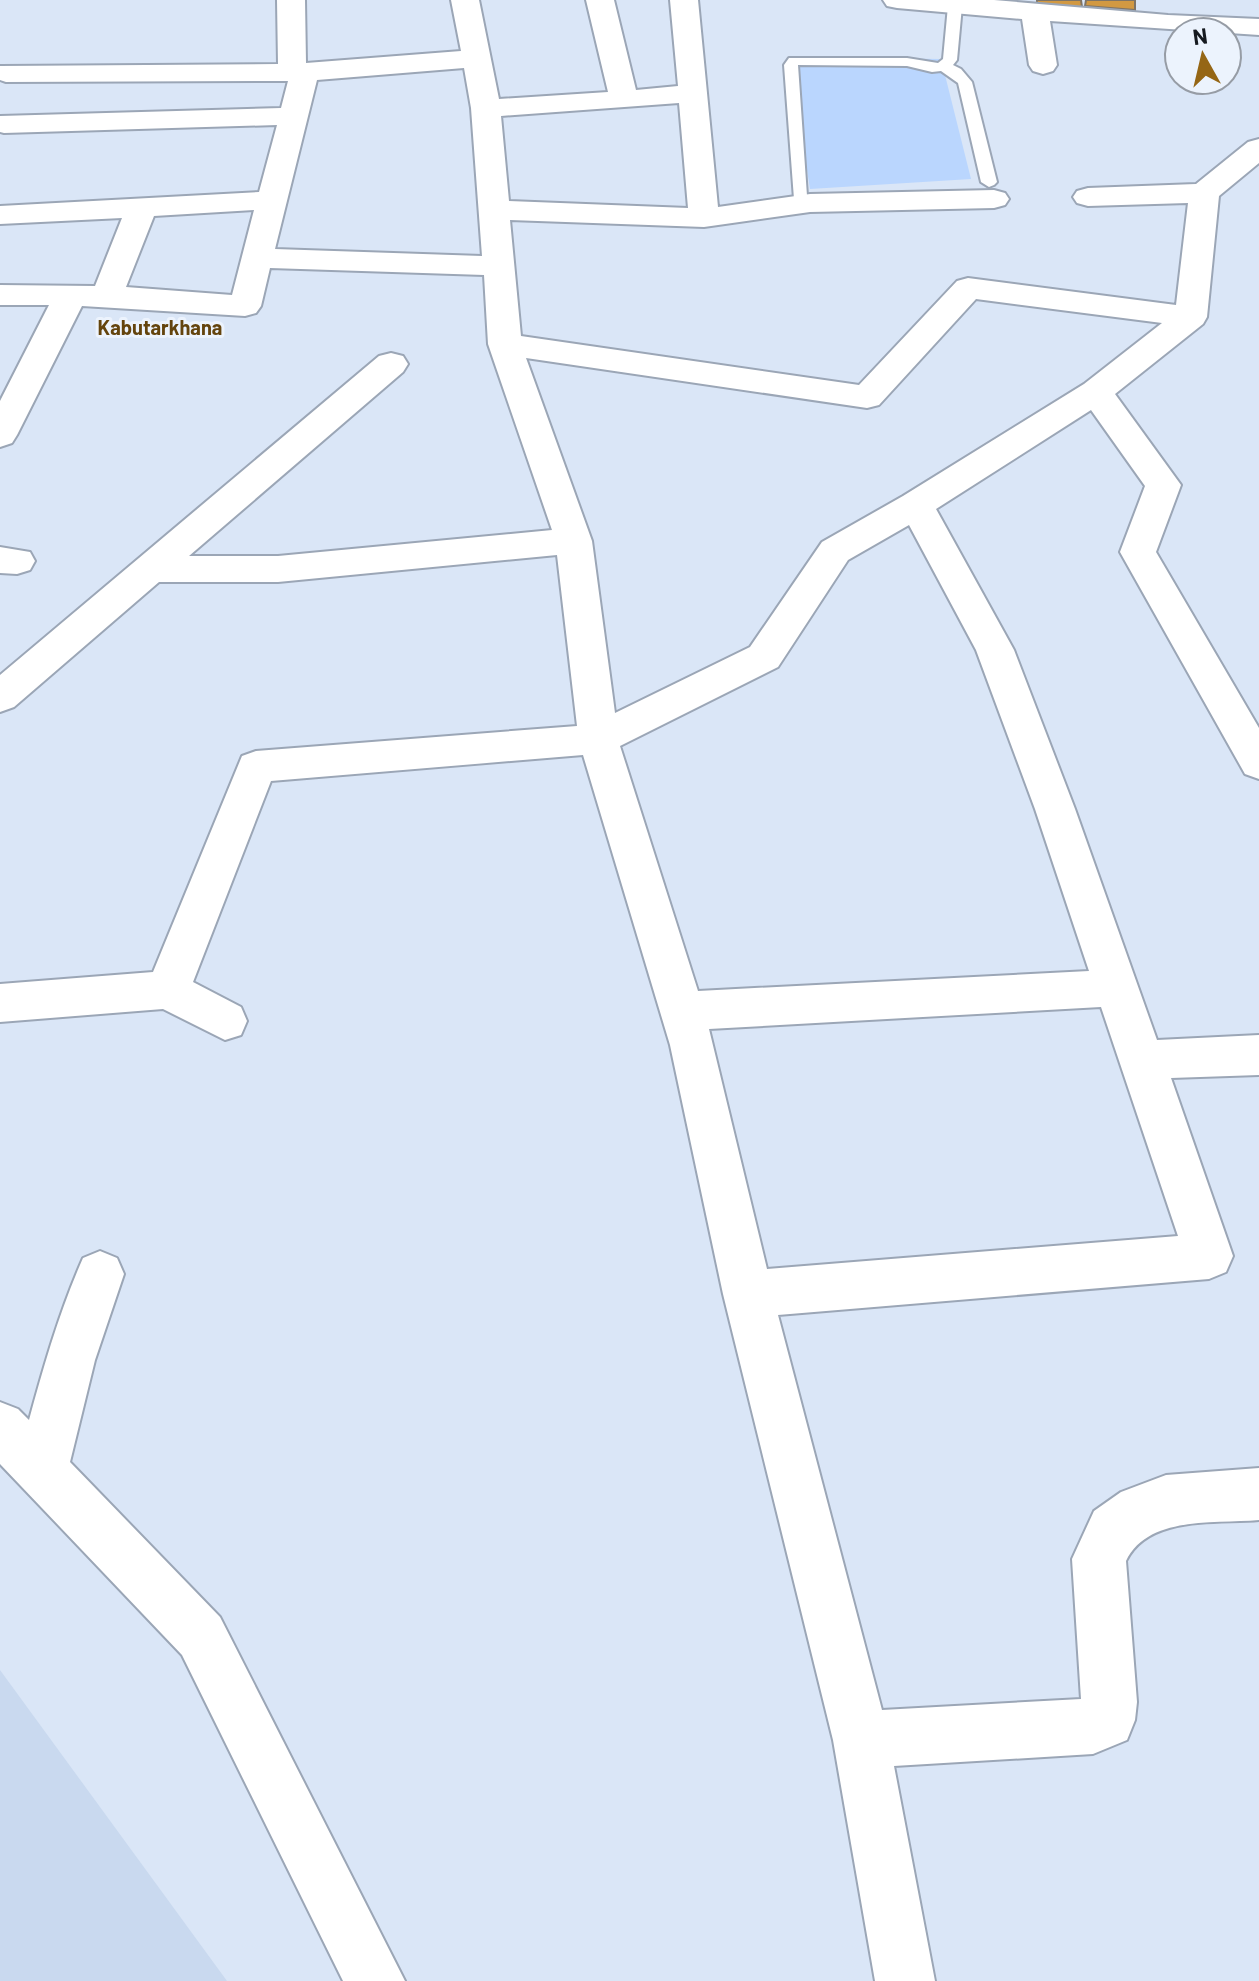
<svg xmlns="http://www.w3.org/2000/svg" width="1259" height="1981" viewBox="0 0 1259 1981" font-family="Barlow,sans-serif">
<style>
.built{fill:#c9d9ef}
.green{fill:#bad6fe}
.building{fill:#d29942;stroke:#7f7465;stroke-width:2}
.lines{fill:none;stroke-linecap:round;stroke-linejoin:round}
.lane-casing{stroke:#9ba6b6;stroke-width:4}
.street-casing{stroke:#9ba6b6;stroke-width:4}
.lane{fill:#fff;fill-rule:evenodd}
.street{fill:#fff;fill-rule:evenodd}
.labels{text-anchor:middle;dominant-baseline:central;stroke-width:6;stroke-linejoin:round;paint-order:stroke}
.far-neighbourhood-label{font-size:20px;font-weight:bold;fill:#64440d;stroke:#ecf3fd}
</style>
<rect width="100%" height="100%" fill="#dae6f7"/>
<path class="built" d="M0 1670 227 1981H0Z"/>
<path class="green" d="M789 57 941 59 971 179 810 189Z"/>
<g class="building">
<path d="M1037 0H1081L1082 7 1037 6Z"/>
<path d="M1086 0H1135V10L1085 6Z"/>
</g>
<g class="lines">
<defs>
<path id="lane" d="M955 2 962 6 957 60 953 65 961 69 972 82 997 182 994 185 989 187 981 182 958 83 941 71 932 72 907 66 798 65 807 196 804 199H794L784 65 789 58H907L938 63 943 59 948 6Z"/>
<g id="street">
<path d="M277 0H305L306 63 461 51 451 0H479L499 99 608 92 586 0H614L636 90 678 86 670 0H698L718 207 810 194 994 190 1005 193 1009 199 1005 205 994 208 810 212 704 227 510 220 521 336 859 385 957 281 968 278 1176 305 1188 203 1088 206 1077 203 1073 197 1077 191 1088 188 1196 184 1248 142 1259 139V163L1219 196 1207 317 1203 324 1115 394 1181 485 1156 552 1259 728V779L1245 774 1120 552 1145 486 1091 410 936 509 1014 650 1075 809 1157 1040 1259 1035V1075L1171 1078 1233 1256 1226 1272 1209 1279 778 1315 882 1710 1081 1699 1072 1559 1094 1511 1121 1492 1166 1475 1259 1468V1520C1216 1524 1148 1515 1126 1561L1137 1702 1135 1720 1127 1740 1093 1754 894 1766 935 1981H875L833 1740 723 1294 670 1045 583 755 271 781 193 982 241 1007 247 1021 241 1035 225 1040 163 1009 0 1022V984L153 972 242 756 256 751 577 726 557 555 278 582H159L14 707 0 712V675L379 356 391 353 403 356 408 364 403 372 189 556H278L552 530 488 344 484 275 270 268 261 306 256 313 245 316 82 306 17 435 12 443 0 447V401L49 305H0V285L95 286 122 218 0 224V206L259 192 277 125 4 133 0 132V116L281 108 288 81 6 82 0 80V66L278 64ZM464 68 471 108 482 256 275 249 317 80ZM679 103 688 208 509 201 501 116ZM254 210 232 295 126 287 154 216ZM976 299 1162 323 1084 384 903 496 822 542 750 647 615 713 592 541 526 358 867 408 879 405ZM909 525 976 650 1035 809 1089 971 698 991 620 746 778 667 848 560ZM1101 1007 1178 1236 767 1269 709 1029Z"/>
<path d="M883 0H994L1168 15 1259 19V35L1050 21 1057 65 1053 71 1043 74 1033 71 1029 65 1022 19 897 8 887 6Z"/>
<path d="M0 547 30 552 35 561 30 570 17 574 0 573Z"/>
<path d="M100 1251 117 1258 124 1274 95 1360 70 1462 220 1617 405 1981H343L182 1655 0 1464V1402L18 1409 29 1420C44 1365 60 1310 83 1258Z"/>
</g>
</defs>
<use href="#lane" class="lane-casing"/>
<use href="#street" class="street-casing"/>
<use href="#lane" class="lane"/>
<use href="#street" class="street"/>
</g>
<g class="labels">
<g class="far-neighbourhood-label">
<text x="160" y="327">Kabutarkhana</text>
</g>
</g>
<g transform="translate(1203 56) rotate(352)"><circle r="38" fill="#ecf3fd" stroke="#969ca5" stroke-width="2"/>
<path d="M0-6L14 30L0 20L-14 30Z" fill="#956615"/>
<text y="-12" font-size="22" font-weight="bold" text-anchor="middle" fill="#161a20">N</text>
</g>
</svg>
